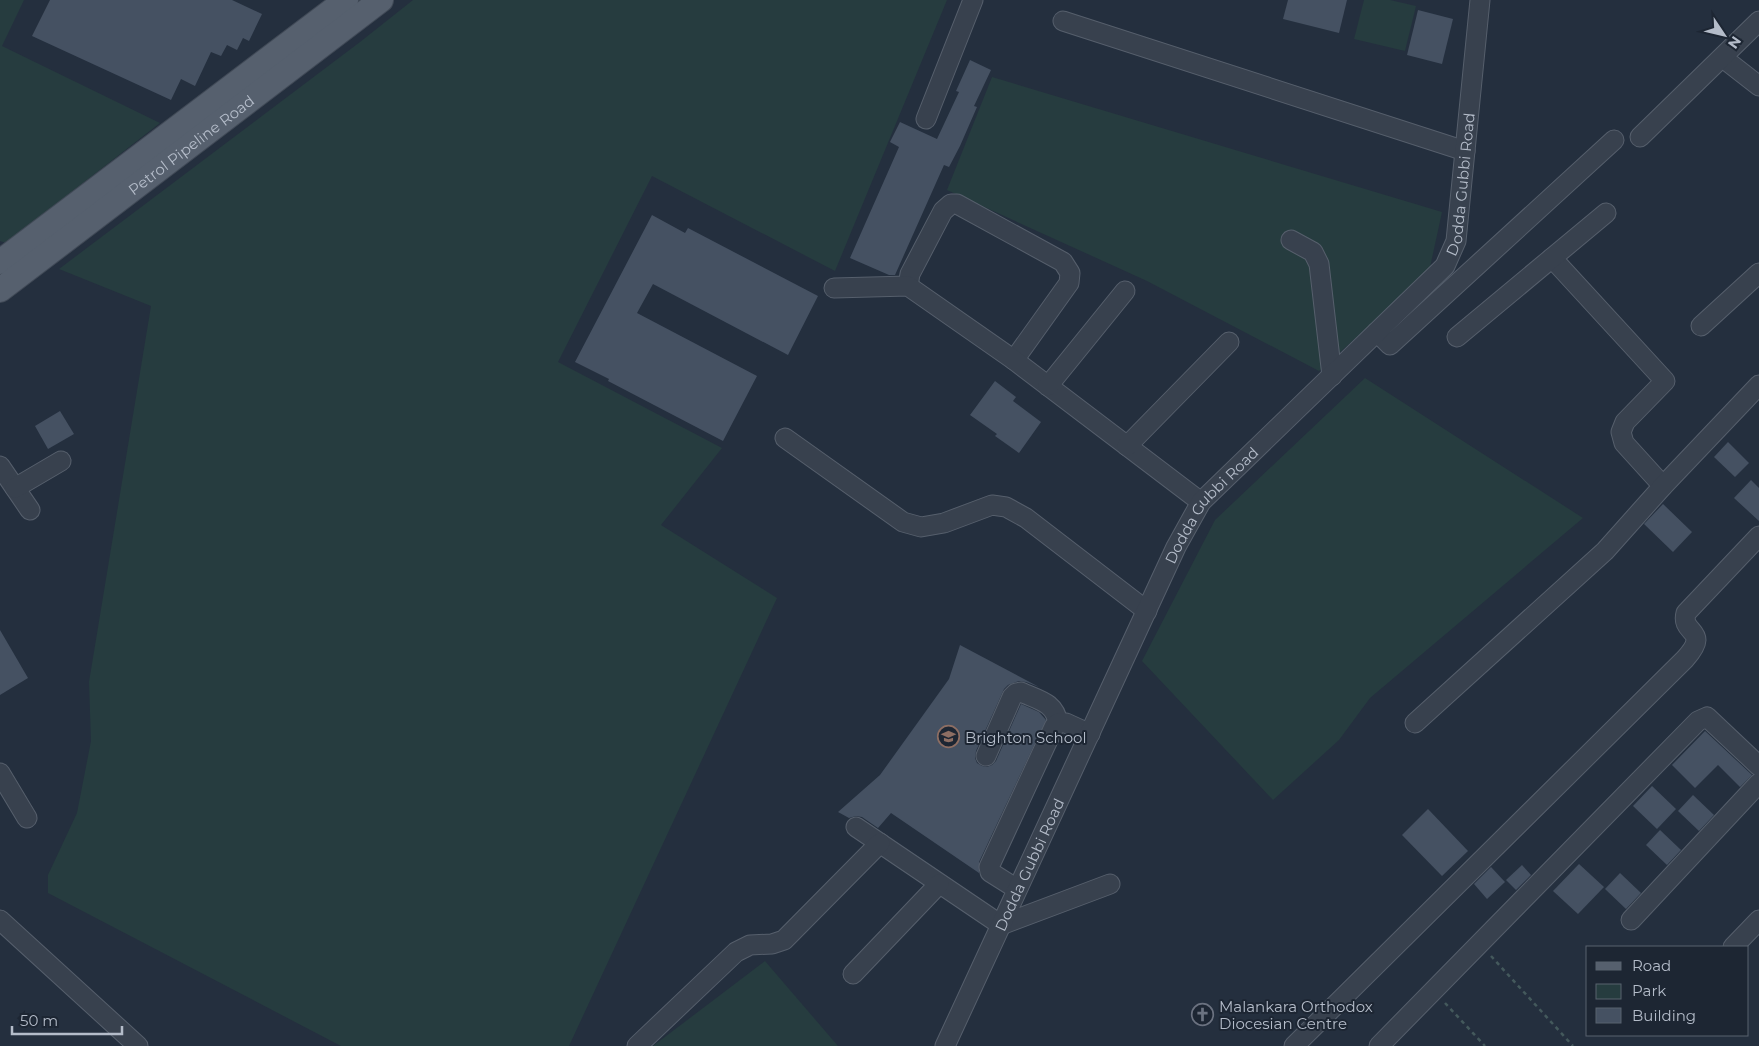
<svg xmlns="http://www.w3.org/2000/svg" width="1759" height="1046" viewBox="0 0 1759 1046" font-family="Montserrat,sans-serif">
<style>
.green{fill:#263c3f}
.building{fill:#455162}
.lines{fill:none;stroke-linecap:round;stroke-linejoin:round}
.minor-casing{stroke:#565f6c;stroke-width:21}
.major-casing{stroke:#414a57;stroke-width:26}
.path{stroke:#44595c;stroke-width:2.5;stroke-dasharray:4 4;stroke-linecap:butt}
.minor{stroke:#38414e;stroke-width:19}
.major{stroke:#56606e;stroke-width:24}
.labels{text-anchor:middle;dominant-baseline:central;stroke-width:4;stroke-linejoin:round;paint-order:stroke}
.street-label{font-size:15px;fill:#b4bcc9;stroke:#1d2633}
.poi-label{font-size:15px;fill:#b4bcc9;stroke:#1d2633;text-anchor:start}
</style>
<rect width="100%" height="100%" fill="#242f3e"/>
<g class="green">
<path d="M0 0H24L2 46 160 123 6 243 0 241Z"/>
<path d="M413 0H947L835 271 652 176 558 362 722 448 661 525 777 598 569 1046H341L48 893V875L77 813 91 741 89 682 151 306 59 269 360 42Z"/>
<path d="M1364 0H1390L1416 6 1405 51 1354 39Z"/>
<path d="M992 77 1442 212 1429 272 1319 371 1147 281 947 190Z"/>
<path d="M1365 378 1583 518 1370 698 1339 740 1273 800 1142 661 1215 520Z"/>
<path d="M765 961 838 1046H653Z"/>
</g>
<g class="building">
<path d="M50 0H232L262 14 249 41 243 38 237 50 227 45 221 56 211 52 195 86 181 79 171 100 32 36Z"/>
<path d="M1288 0H1347L1339 33 1283 19Z"/>
<path d="M1418 10 1453 19 1442 64 1407 55Z"/>
<path d="M970 60 991 70 974 106 977 107 960 146 949 167 944 165 895 275H889L850 258 899 147 890 142 900 122 937 139 959 92 956 91Z"/>
<path d="M652 215 685 233 688 228 818 296 788 355 653 284 637 313 757 376 723 441 608 381 609 379 575 362Z"/>
<path d="M995 381 1016 397 1013 401 1041 422 1019 453 995 436 997 434 970 415Z"/>
<path d="M60 411 74 434 48 449 35 426Z"/>
<path d="M1728 442 1749 463 1735 477 1714 457Z"/>
<path d="M1751 480 1759 488V521L1734 498Z"/>
<path d="M1663 504 1692 532 1673 552 1644 524Z"/>
<path d="M0 630 28 678 0 695Z"/>
<path d="M960 645 1039 687 1026 682 1019 681 1008 685 1004 689 976 751 975 758 977 763 982 766 987 767 992 765 996 761 1021 704 1039 712 1046 720 979 862V873L891 813 878 828 862 817 856 816 849 818 838 812 880 775 949 679Z"/>
<path d="M1705 731 1752 775 1740 787 1718 765 1695 788 1672 765Z"/>
<path d="M1652 786 1676 809 1657 829 1633 806Z"/>
<path d="M1693 795 1714 815 1699 831 1678 811Z"/>
<path d="M1428 809 1468 851 1442 876 1402 835Z"/>
<path d="M1660 830 1681 850 1667 865 1646 845Z"/>
<path d="M1579 864 1604 887 1578 914 1553 891Z"/>
<path d="M1522 865 1531 875 1516 890 1506 880Z"/>
<path d="M1491 867 1505 882 1487 899 1474 884Z"/>
<path d="M1620 873 1641 893 1626 909 1605 889Z"/>
</g>
<g class="lines">
<defs>
<g id="minor">
<path d="M1063 21 1465 151"/>
<path d="M1723 58 1759 86"/>
<path d="M926 119 973 0"/>
<path d="M1640 137 1759 21"/>
<path d="M1291 240 1313 252 1319 264 1332 376"/>
<path d="M1552 258 1665 381 1625 422 1621 432 1624 443 1663 486"/>
<path d="M908 286 910 274 943 211 951 204H957L1063 262 1070 273 1069 283 1014 360"/>
<path d="M834 288 908 286 1014 360 1201 502"/>
<path d="M1701 326 1759 273"/>
<path d="M1377 332 1390 345 1614 140"/>
<path d="M1457 337 1606 213"/>
<path d="M1048 386 1125 291"/>
<path d="M785 438 903 522 921 527 944 523 992 505 1006 507 1026 518 1147 611"/>
<path d="M1127 446 1229 342"/>
<path d="M0 466 30 510"/>
<path d="M15 488 61 461"/>
<path d="M1415 723 1605 551 1663 486 1759 385"/>
<path d="M986 756 1012 697 1016 693 1021 692C1038 700 1055 702 1058 723"/>
<path d="M0 773 27 818"/>
<path d="M856 827 1001 925 1110 884"/>
<path d="M1017 889 990 872 989 867 1054 727 1058 723H1066L1090 734"/>
<path d="M0 920 138 1046"/>
<path d="M1631 920 1759 783"/>
<path d="M1733 947 1759 920"/>
<path d="M853 974 939 884"/>
<path d="M637 1046 736 952 750 945 772 944 784 940 880 843"/>
<path id="s1" d="M945 1046 1176 547 1201 502 1445 266 1456 241 1480 0"/>
<path d="M1294 1046 1685 659C1712 629 1680 635 1686 613L1759 536"/>
<path d="M1379 1046 1698 721 1707 717 1759 766"/>
</g>
<g id="major">
<path d="M0 262 346 0"/>
<path id="s2" d="M0 290 381 0"/>
</g>
</defs>
<use href="#minor" class="minor-casing"/>
<use href="#major" class="major-casing"/>
<g class="path">
<path d="M1491 956 1573 1046"/>
<path d="M1445 1003 1485 1046"/>
</g>
<use href="#minor" class="minor"/>
<use href="#major" class="major"/>
</g>
<defs>
<symbol id="school-ring" viewBox="-11 -11 22 22"><circle r="9.5" fill="#1d2633" stroke="#8d6e63" stroke-width="1.5"/><path d="M0-5L7-2L0 1L-7-2ZM-4 1L0 2.5L4 1V4Q0 6-4 4Z" fill="#8d6e63"/></symbol>
<symbol id="church-ring" viewBox="-11 -11 22 22"><circle r="9.5" fill="#1d2633" stroke="#6b7280" stroke-width="1.5"/><path d="M-1.2-6h2.4v3.5h3.3v2.4h-3.3V6h-2.4V-.1h-3.3v-2.4h3.3Z" fill="#6b7280"/></symbol>
</defs>
<g fill-rule="evenodd">
<use href="#school-ring" x="936" y="724" width="25" height="25"/>
<use href="#church-ring" x="1190" y="1002" width="25" height="25"/>
</g>
<g class="labels">
<g class="street-label">
<text stroke="none"><textPath href="#s2" startOffset="240">Petrol Pipeline Road</textPath></text>
<text stroke="none"><textPath href="#s1" startOffset="1025">Dodda Gubbi Road</textPath></text>
<text stroke="none"><textPath href="#s1" startOffset="605">Dodda Gubbi Road</textPath></text>
<text stroke="none"><textPath href="#s1" startOffset="200">Dodda Gubbi Road</textPath></text>
</g>
<g class="poi-label">
<text x="965" y="737">Brighton School</text>
<text x="1219" y="1006">Malankara Orthodox<tspan x="1219" dy="17">Diocesian Centre</tspan></text>
</g>
</g>
<rect x="1586" y="946" width="162" height="90" fill="#1d2633" stroke="#59626f"/>
<rect x="1596" y="962" width="25" height="8" fill="#56606e" stroke="#59626f"/>
<text x="1632" y="971" font-size="15" fill="#b4bcc9">Road</text>
<rect x="1596" y="984" width="25" height="15" fill="#263c3f" stroke="#59626f"/>
<text x="1632" y="996" font-size="15" fill="#b4bcc9">Park</text>
<rect x="1596" y="1008" width="25" height="15" fill="#455162" stroke="#59626f"/>
<text x="1632" y="1021" font-size="15" fill="#b4bcc9">Building</text>
<g transform="translate(1724 35) rotate(125)" stroke="#1d2633" stroke-width="4" paint-order="stroke">
<path d="M0-4L9 19L0 12L-9 19Z" fill="#b4bcc9"/>
<text y="-8" font-size="14" font-weight="bold" text-anchor="middle" fill="#b4bcc9">N</text>
</g>
<path d="M12 1026v8h110v-8" fill="none" stroke="#b4bcc9" stroke-width="2.5"/>
<text x="20" y="1026" font-size="15" fill="#b4bcc9" stroke="#1d2633" stroke-width="4" paint-order="stroke">50 m</text>
</svg>
